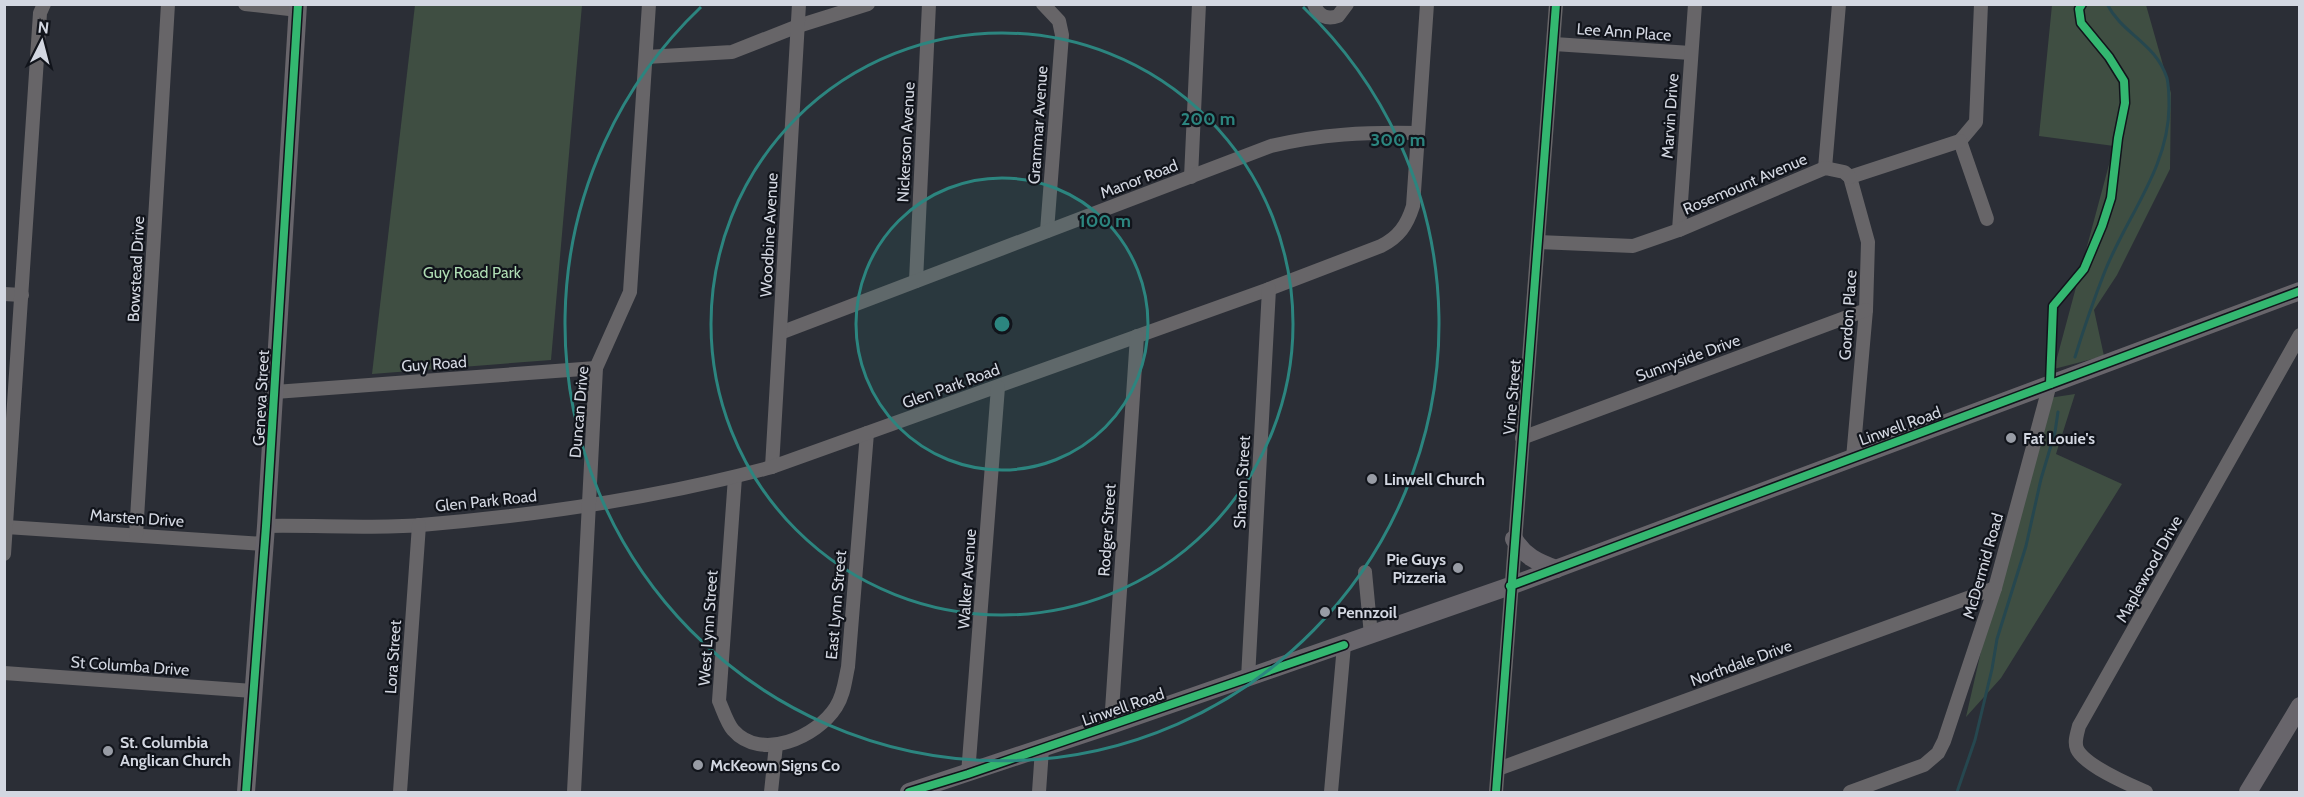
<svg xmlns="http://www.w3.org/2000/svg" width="2304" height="797" viewBox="0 0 2304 797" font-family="Cabin,sans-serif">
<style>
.green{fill:#3f4e42}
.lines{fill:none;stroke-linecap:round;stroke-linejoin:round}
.stream{stroke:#26474f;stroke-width:3}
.minor{stroke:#676568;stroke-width:14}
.major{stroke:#68656b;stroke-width:18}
.cycleway-casing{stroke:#11141b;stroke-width:11}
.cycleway{stroke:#33b770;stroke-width:8}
.ring{fill:none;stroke:#2c857f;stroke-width:3}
.poi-dot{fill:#989ca5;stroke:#11141b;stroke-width:2}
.labels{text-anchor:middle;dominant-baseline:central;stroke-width:4.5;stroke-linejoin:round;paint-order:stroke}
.street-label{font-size:16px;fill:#d3d7e1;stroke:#11141b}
.park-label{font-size:16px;fill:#aedcb3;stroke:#11141b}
.poi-label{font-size:16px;font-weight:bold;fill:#d3d7e1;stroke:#11141b;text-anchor:start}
.centre{fill:#2c857f;stroke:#11141b;stroke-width:3}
.ring-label{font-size:18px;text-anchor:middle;font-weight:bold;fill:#2c857f;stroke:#11141b;stroke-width:4.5;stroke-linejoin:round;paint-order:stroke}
</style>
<rect width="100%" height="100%" fill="#2b2e36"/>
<g class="green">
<path d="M415 5H582L551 360 372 374Z"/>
<path d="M2052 5H2146L2171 93 2170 169 2117 275 2094 310 2104 356 2054 369 2114 146 2039 136Z"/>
<path d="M2075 394 2056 454 2122 484 2001 678 1966 717 2024 464 2049 398Z"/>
</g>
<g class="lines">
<g class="stream">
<path d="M2075 357C2084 328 2094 299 2105 271 2127 216 2169 167 2169 106 2169 97 2169 87 2167 78 2155 42 2123 35 2107 4"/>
<path d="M1957 792 1975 740 1992 669 1997 639 2026 546 2041 479 2055 432 2058 412"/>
</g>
<g class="minor">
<path d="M245 4 298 10"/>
<path d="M1043 4 1059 21 1062 35 1047 231"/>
<path d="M1314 4C1318 16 1327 20 1338 16L1347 4"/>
<path d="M1554 44 1691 53"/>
<path d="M646 57 732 52 798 26 868 4"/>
<path d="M1960 141 1976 122 1981 4"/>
<path d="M1960 141 1987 219"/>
<path d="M1825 168 1839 4"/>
<path d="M1191 177 1199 4"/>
<path d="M1850 177 1868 242 1866 310 1853 458"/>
<path d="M1850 177 1960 141"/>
<path d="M1679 230 1695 4"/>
<path d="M1538 242 1633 246 1679 230 1825 168 1844 172 1850 177"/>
<path d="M916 281 929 4"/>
<path d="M4 294 22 295"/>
<path d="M780 333 1271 146C1321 134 1366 132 1418 133"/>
<path d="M275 392 596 368"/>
<path d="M1522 438 1866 310"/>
<path d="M772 467 799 4"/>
<path d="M735 477 719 701C723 710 727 723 733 730 761 762 817 737 836 707 844 695 845 680 848 667L867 433"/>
<path d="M266 526C318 525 370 529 421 525 540 515 657 498 772 467L1269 289 1381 246C1399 237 1407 225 1413 206L1427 4"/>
<path d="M6 527 265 544"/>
<path d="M136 535 168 4"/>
<path d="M4 554 40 13 44 4"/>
<path d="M1365 572 1371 635"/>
<path d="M4 673 253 691"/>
<path d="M1248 678 1269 289"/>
<path d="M1111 725 1137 336"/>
<path d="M1498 769 1995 588"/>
<path d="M968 774 998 387"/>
<path d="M400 792 419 525"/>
<path d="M574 792 596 368 630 292 649 4"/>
<path d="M771 792 776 745"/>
<path d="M1039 792 1042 749"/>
<path d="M1331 792 1344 645"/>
<path d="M1496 792 1556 4"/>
<path d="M1850 792 1924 765 1938 753 1944 741 1995 588 2050 384"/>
<path d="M2146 792C2130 785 2085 766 2077 749 2074 742 2077 734 2079 726L2300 335"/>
</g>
<g class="major">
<path d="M1514 539C1524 556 1537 562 1556 569"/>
<path d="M246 792 266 526 298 4"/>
<path d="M909 792 1111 725 1510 586 2300 291"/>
<path d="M2248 792 2300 706"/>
</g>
<defs>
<g id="cycleway">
<path d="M2050 384 2053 306 2084 269 2102 226 2111 198 2118 138 2125 103 2124 81 2109 57 2081 23 2079 9 2082 4"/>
<path d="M1510 586 2300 291"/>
<path d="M246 792 266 526 298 4"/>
<path d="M909 792 968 774 1344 645"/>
<path d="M1496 792 1556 4"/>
</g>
</defs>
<use href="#cycleway" class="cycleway-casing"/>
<use href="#cycleway" class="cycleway"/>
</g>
<circle cx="1002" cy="324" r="146" fill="#2c857f" fill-opacity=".12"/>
<g class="ring">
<circle cx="1002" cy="324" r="146"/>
<circle cx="1002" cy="324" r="291"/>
<path d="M1303 7A437 437 0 1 1 701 7"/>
</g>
<g class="poi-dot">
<circle cx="2011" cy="438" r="6"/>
<circle cx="1372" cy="479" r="6"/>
<circle cx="1458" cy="568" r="6"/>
<circle cx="1325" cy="612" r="6"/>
<circle cx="108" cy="751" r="6"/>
<circle cx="698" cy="765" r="6"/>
</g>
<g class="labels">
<g class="street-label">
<text transform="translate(1624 32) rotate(4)">Lee Ann Place</text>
<text transform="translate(1670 116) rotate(-86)">Marvin Drive</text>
<text transform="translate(1038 125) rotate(-86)">Grammar Avenue</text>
<text transform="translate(906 142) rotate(-87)">Nickerson Avenue</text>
<text transform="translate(1139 179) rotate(-21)">Manor Road</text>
<text transform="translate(1745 184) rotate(-23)">Rosemount Avenue</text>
<text transform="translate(769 235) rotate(-87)">Woodbine Avenue</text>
<text transform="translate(136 269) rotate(-87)">Bowstead Drive</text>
<text transform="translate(1848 315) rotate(-86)">Gordon Place</text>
<text transform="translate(1688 358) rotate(-20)">Sunnyside Drive</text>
<text transform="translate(434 364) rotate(-4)">Guy Road</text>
<text transform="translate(951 386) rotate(-20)">Glen Park Road</text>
<text transform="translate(1512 397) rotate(-85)">Vine Street</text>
<text transform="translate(261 398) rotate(-87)">Geneva Street</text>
<text transform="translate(579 412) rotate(-85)">Duncan Drive</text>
<text transform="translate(1900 426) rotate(-20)">Linwell Road</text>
<text transform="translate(1242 482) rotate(-87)">Sharon Street</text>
<text transform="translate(486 501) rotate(-6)">Glen Park Road</text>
<text transform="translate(137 518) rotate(4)">Marsten Drive</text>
<text transform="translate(1107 530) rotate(-86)">Rodger Street</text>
<text transform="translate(1983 566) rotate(-74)">McDermid Road</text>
<text transform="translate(2149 569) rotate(-61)">Maplewood Drive</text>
<text transform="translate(967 579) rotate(-86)">Walker Avenue</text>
<text transform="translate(836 605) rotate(-85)">East Lynn Street</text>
<text transform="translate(708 628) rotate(-86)">West Lynn Street</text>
<text transform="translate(393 657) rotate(-86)">Lora Street</text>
<text transform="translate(1741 663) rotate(-20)">Northdale Drive</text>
<text transform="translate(130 666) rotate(4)">St Columba Drive</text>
<text transform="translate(1123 707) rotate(-19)">Linwell Road</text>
</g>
<g class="park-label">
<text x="472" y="272">Guy Road Park</text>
</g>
<g class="poi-label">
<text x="2023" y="438">Fat Louie's</text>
<text x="1384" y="479">Linwell Church</text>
<text x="1446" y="559" text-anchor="end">Pie Guys<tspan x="1446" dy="18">Pizzeria</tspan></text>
<text x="1337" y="612">Pennzoil</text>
<text x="120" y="742">St. Columbia<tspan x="120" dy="18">Anglican Church</tspan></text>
<text x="710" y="765">McKeown Signs Co</text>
</g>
</g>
<circle cx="1002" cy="324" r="9" class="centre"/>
<g class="ring-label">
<text x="1208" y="125">200 m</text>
<text x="1398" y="146">300 m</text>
<text x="1105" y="227">100 m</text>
</g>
<rect width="2304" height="797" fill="none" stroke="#d3d7e1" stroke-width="12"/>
<g transform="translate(42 42) rotate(6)" stroke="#11141b" stroke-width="4.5" paint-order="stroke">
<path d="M0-4.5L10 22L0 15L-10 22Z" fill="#d3d7e1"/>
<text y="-9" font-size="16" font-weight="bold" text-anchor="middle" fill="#d3d7e1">N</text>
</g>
</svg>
